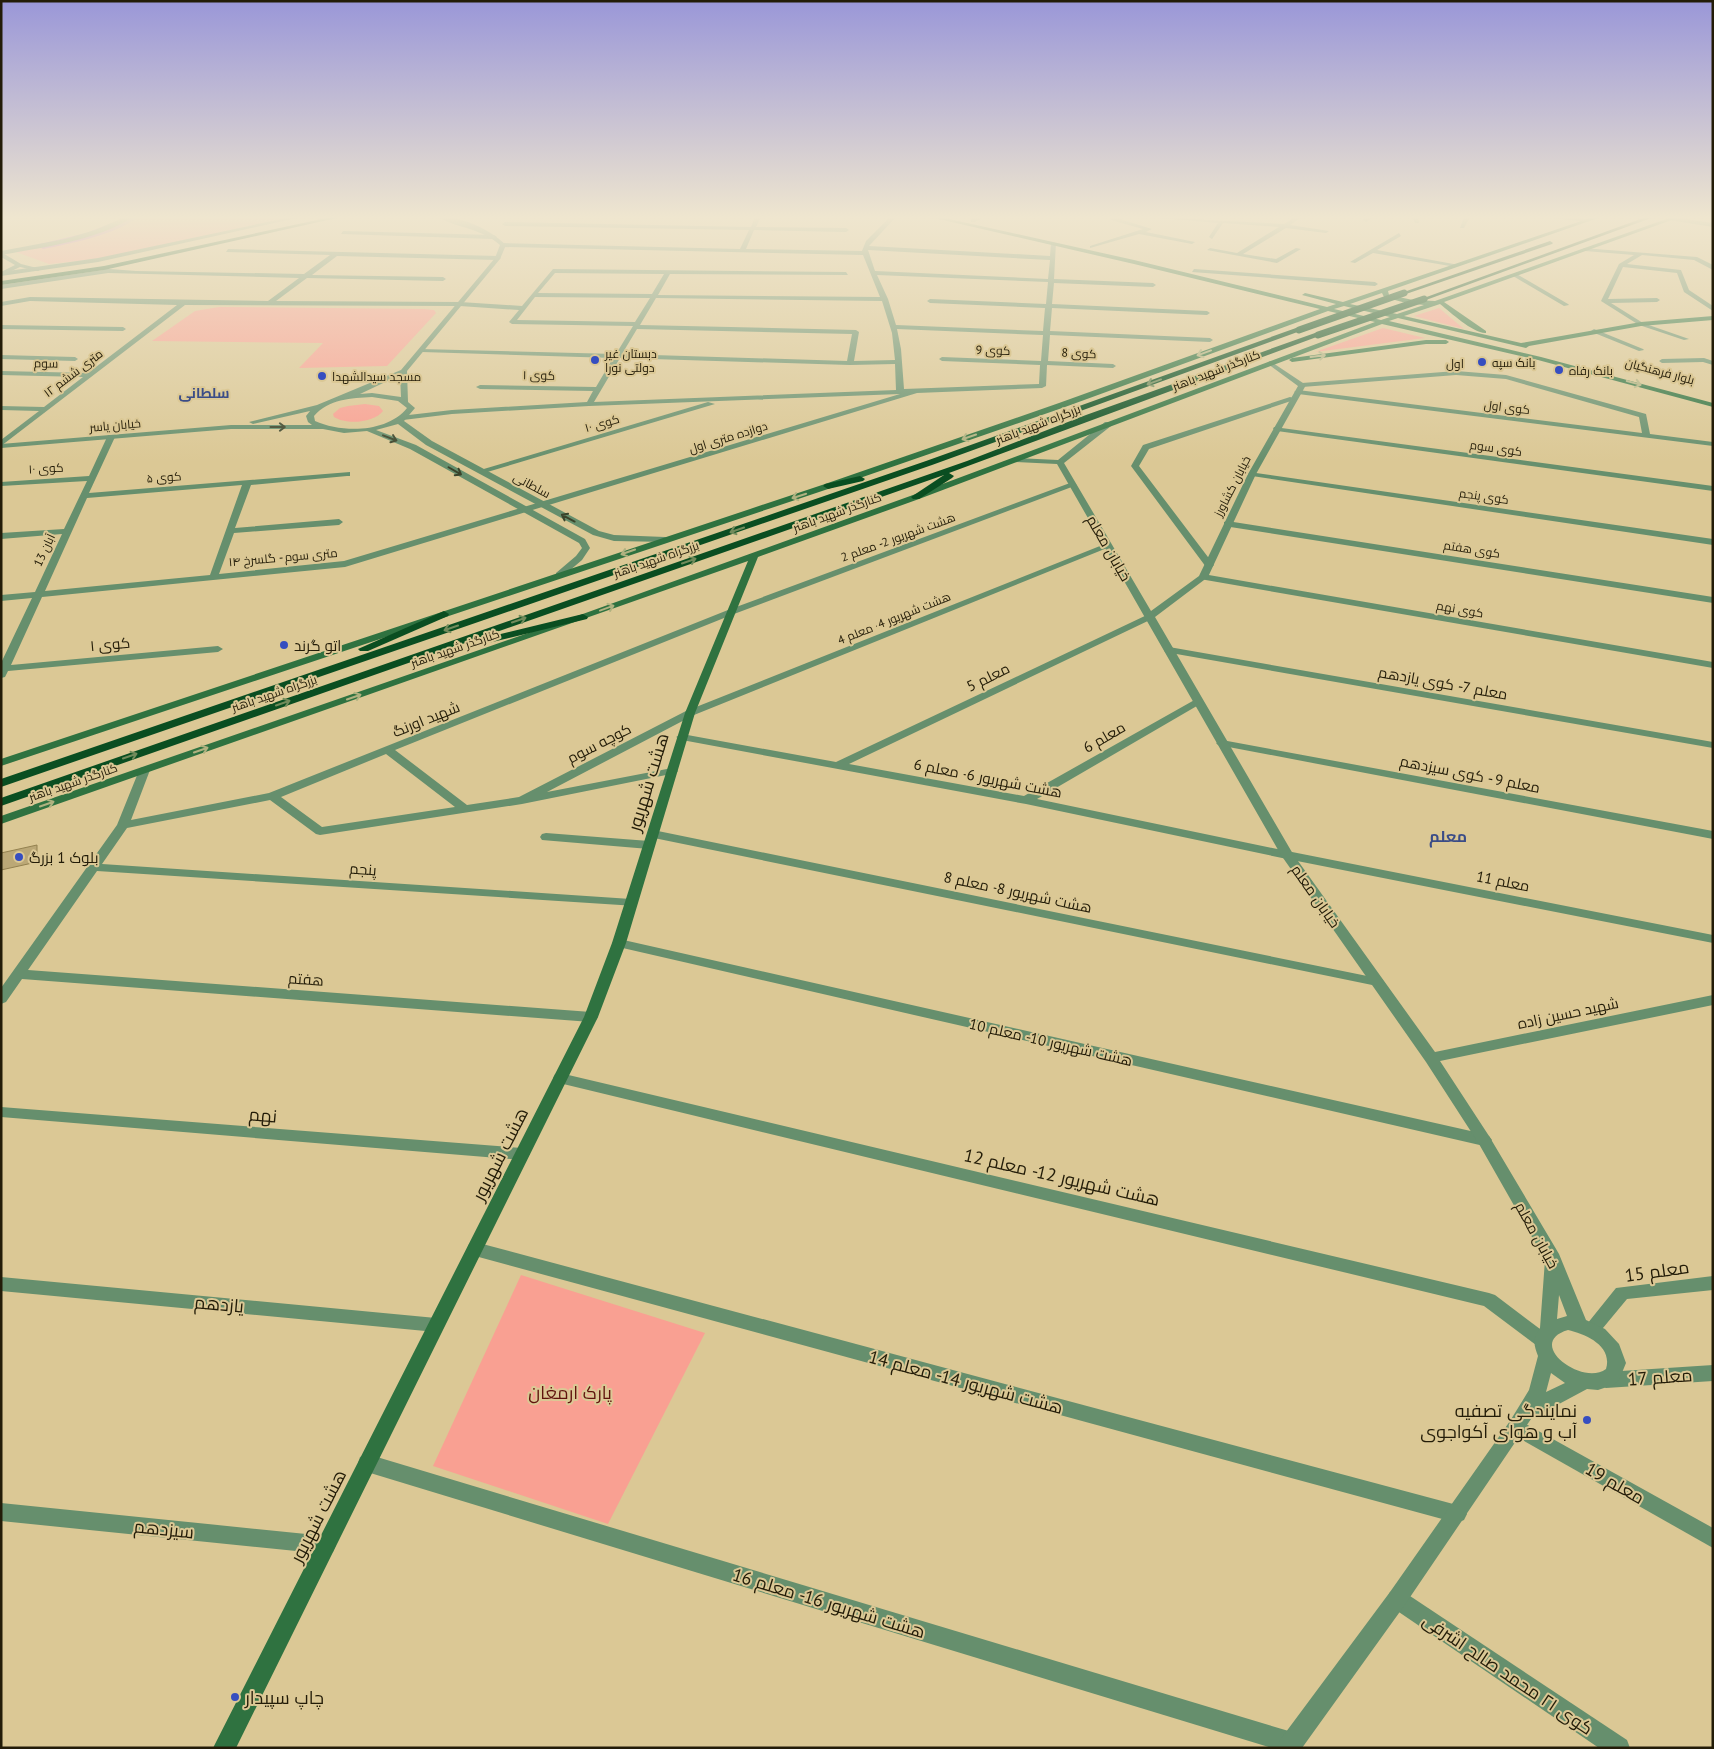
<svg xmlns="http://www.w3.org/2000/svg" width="1714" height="1749" viewBox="0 0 1714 1749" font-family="'PT Sans',Cairo,sans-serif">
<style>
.green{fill:#f9a092}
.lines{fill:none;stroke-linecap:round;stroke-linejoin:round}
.canal{fill:#c66cc1;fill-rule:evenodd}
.building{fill:#bba876;stroke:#938150}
.minor{fill:#668f6d;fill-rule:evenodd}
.tertiary{fill:#668f6d;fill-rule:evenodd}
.secondary{fill:#2f7240;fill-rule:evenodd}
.primary{fill:#115a28;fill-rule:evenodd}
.trunk{fill:#0a4e21;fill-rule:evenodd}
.trunk-bridge{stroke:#0a4e21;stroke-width:7}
.oneway{stroke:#b0b280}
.oneway2{stroke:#728b5b}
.oneway3{stroke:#3a442b}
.poi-dot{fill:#364ec0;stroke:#dbc895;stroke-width:2}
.labels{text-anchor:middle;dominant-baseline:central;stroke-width:4;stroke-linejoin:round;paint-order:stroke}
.far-street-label{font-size:12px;fill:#231c08;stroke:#dbc895}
.far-poi-label{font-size:12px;fill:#231c08;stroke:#dbc895;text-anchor:start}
.far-neighbourhood-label{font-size:14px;font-weight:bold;fill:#3a4c87;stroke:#dbc895}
.street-label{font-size:15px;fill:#231c08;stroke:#dbc895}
.poi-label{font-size:15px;fill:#231c08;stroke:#dbc895;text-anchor:start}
.neighbourhood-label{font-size:16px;font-weight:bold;fill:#3a4c87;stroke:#dbc895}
.near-street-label{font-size:18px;fill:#231c08;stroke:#dbc895}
.near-park-label{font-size:18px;fill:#60130d;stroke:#dbc895}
.near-poi-label{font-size:18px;fill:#231c08;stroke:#dbc895;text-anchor:end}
</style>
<rect width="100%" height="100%" fill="#dbc895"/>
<g class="green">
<path d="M138 217H290L97 259 49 264 16 252C61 244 96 238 138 217Z"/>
<path d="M219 307 424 309 434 310 436 313 387 366 299 368 323 343 152 341 195 311Z"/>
<path d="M1439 308 1464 329 1414 316Z"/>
<path d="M1383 328 1425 338 1315 352Z"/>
<path d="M365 404 379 406 383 411C374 423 346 425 334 417L333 414 340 408 348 406Z"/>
<path d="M521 1275 705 1333 608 1524 433 1466Z"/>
</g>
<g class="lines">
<path class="canal" d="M127 217H137C119 234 68 244 43 249L38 246 40 244 86 233Z"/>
</g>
<path class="building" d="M37 845V862L1 870V853Z"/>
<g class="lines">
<g class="minor">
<path d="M125 217H132C100 240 40 248 1 255V251L65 239 95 230Z"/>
<path d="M291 217H301L98 262 1 276V272L98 258Z"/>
<path d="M755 217H761L756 227 846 228 849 230 846 232 754 230 746 249 862 251 866 241 890 217H896L869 246 1050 256 1051 244 1056 243 1054 279 1153 283 1156 285 1153 287 1054 283 1052 304 1207 311 1210 313 1207 315 1052 308 1050 331 1210 338 1213 340 1210 342 1050 335 1048 361 1113 364 1116 366 1113 368 1047 365 1046 386 1042 388 917 393 345 567 42 597 11 665 218 646 223 649 218 652 8 671 5 677 1 678V663L32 598 1 601V595L35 592 62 534 1 539V533L64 529 87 481 1 486V482L89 476 108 435 115 437 89 493 350 472V476H347L251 485 235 528 339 519 343 522 339 525 234 533 219 574 344 561 900 394 589 406 452 414 403 420H400V416L452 410 587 402 593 391 480 389 476 387 480 385 596 387 613 358 422 352 419 350 420 349 616 354 633 326 512 324 509 322 519 310 460 306 185 305 1 446V440L39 411 1 410V406L44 407 83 377 1 375V371L88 373 177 305 30 301 1 306V302L30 297 268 301 299 278 108 273 1 289V285L103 270 101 268 104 266 110 269 136 271 304 274 330 255 226 252 228 249 498 256 501 258 498 260 337 256 312 275 443 277 446 279 443 281 307 278 276 301 460 302 522 306 553 269 846 272 848 275 670 274 658 295 880 297 863 255 503 247 500 245 503 243 740 249 749 230 505 226 502 224 505 222 751 227ZM868 250 1050 260 1048 279 875 271ZM555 273 664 274 652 294 538 293ZM877 275 1048 282 1046 304 930 299 927 301 930 303 1045 308 1043 331 896 325 888 299ZM535 297 650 298 635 322 517 320ZM656 298 882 301 892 333 895 360 854 361 859 332 856 330 640 325ZM637 329 852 334 847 361 622 354ZM897 329 1043 335 1041 361 942 357 939 359 942 361 1040 365 1039 384 904 389 901 349ZM620 358 850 365 895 364 896 390 594 402ZM242 485 210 575 45 591 87 498Z"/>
<path d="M976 217H983L975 222H971V220Z"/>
<path d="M1113 217 1152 229 1146 232 1195 242 1192 244 1139 234 1090 248V246L1143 229 1111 220Z"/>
<path d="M1150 217 1284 224 1295 217H1302L1290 225 1329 231 1326 233 1286 228 1243 254 1276 259 1296 248 1301 249 1277 263 1207 250 1210 248 1237 253 1279 227 1223 223 1212 239 1209 237 1218 223Z"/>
<path d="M1366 217H1372L1366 222 1363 220Z"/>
<path d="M1412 217H1418L1419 223H1415Z"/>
<path d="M1464 217H1470L1464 228H1460Z"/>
<path d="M1545 217H1568L1591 220 1588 222Z"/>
<path d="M343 231 494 235 497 237 494 239 341 234Z"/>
<path d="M1399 233 1401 236 1377 250 1459 265 1456 267 1373 253 1355 263 1350 262Z"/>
<path d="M1583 248 1697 257 1713 265V270L1694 260 1642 255 1627 264 1681 270 1689 290 1713 306V311L1684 292 1677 273 1623 267 1608 299 1657 298 1660 300 1657 302 1611 303 1643 323 1689 339 1684 340 1639 325 1601 301 1619 264 1634 255 1585 251Z"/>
<path d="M1194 269 1375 282 1378 284 1375 286 1192 272Z"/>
<path d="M1515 273 1568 304 1569 305 1564 306 1513 276Z"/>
<path d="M1 325 123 327 126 329 123 331 1 329Z"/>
<path d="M1594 329 1643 349 1644 350 1639 351 1592 332 1591 331Z"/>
<path d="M1 355 75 357 78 359 75 361 1 359Z"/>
<path d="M1704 358 1713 361V365L1703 362 1662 363 1659 361 1662 359Z"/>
<path d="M1456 371 1506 375 1646 414 1650 434 1713 442V446L1298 394 1294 392 1298 390 1642 433 1639 417 1506 379 1456 375 1302 387 1298 385 1302 383Z"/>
<path d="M1290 397 1297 399 1149 449 1139 466 1214 565 1212 567H1206L1131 466 1143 445Z"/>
<path d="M708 402 715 404 484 473 477 471Z"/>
<path d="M1274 427 1713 486V491L1277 431 1273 429Z"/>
<path d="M1249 472 1713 539V545L1252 476H1249Z"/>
<path d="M1070 483 1077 485 734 614 395 750 467 805 519 797 686 711 1105 544 1108 543 1112 546 694 715 547 792 672 768 676 769 678 771 676 773 522 804 320 835 316 834 270 800 127 828 102 864 631 899 636 900 637 903 636 906 97 871 28 970 591 1012 596 1014 598 1017 596 1020 591 1022 22 979 6 1002 1 1004V988L117 825 140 768 144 767 150 770 131 820 269 793 728 610ZM386 754 455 807 322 827 281 797Z"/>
<path d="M1227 521 1713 597V603L1224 526V522Z"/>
<path d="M1203 574 1713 662V668L1200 579V575Z"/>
<path d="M1149 614 1154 617 1152 619 849 764 1024 796 1198 698 1203 701 1202 703 1037 799 1287 851 1713 935V943L1287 859 1026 804 682 740 676 737 682 734 836 762Z"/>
<path d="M1169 647 1713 742V748L1165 652 1164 650Z"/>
<path d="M1222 740 1713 831V839L1218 745 1216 743Z"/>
<path d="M653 830 1377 978 1382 979 1384 982 1382 985 1377 986 649 837 647 834Z"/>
<path d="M546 833 649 841 655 845 649 849 542 840 540 837 542 834Z"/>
<path d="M619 939 1484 1134 1489 1136 1492 1140 1489 1144 1484 1146 614 946 612 943Z"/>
<path d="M560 1073 1489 1293 1495 1295 1548 1335 1551 1340 1548 1345 1542 1347 1536 1345 1484 1306 555 1082 553 1078 555 1074Z"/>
<path d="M1 1107 522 1148 527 1150 530 1154 527 1158 522 1160 1 1117Z"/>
<path d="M475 1242 1457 1505 1464 1508 1467 1514 1464 1520 1457 1523 475 1256 469 1254 467 1249 469 1244Z"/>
<path d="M1713 1276V1290L1627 1299 1598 1334 1592 1336 1586 1334 1583 1329 1616 1288Z"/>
<path d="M1 1277 436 1318 442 1320 445 1325 442 1330 436 1332 1 1291Z"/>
<path d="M1713 1365V1381L1606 1388 1600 1385 1597 1380 1600 1375 1606 1372Z"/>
<path d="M1517 1419 1713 1528V1548L1510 1433 1508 1427 1510 1421Z"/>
<path d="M367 1454 1292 1732 1300 1735 1303 1743 1301 1748H1272L367 1472 360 1469 358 1463 360 1457Z"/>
<path d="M1 1503 326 1536 333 1538 336 1545 333 1552 326 1554 1 1521Z"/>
<path d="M1397 1589 1404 1592 1627 1740 1630 1748H1599L1390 1606 1387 1599 1390 1592Z"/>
</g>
<g class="tertiary">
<path d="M438 217C461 216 490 229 506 245L500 259 407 371 408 402 415 408 404 421 432 441 599 531 614 535 665 537 668 538V542L614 541 593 535 426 445 398 424 376 430 416 445 585 539 590 548 582 560 562 577H556V573L576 556 582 548 579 543 410 449 367 431 344 433 323 429H231L1 448V444L231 425H312L308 422 306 416 310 411 253 424 249 422 317 405 401 370 495 258 500 245C479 227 459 229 438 217ZM400 375 401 397 372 393 360 394ZM372 397 398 401 407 408C387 433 342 433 315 421L314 416C329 399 351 398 372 397Z"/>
<path d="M1671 217 1713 223V227L1669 220Z"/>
<path d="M1 252 21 264 41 269 38 271 20 267 1 276V272L15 265 1 257Z"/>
<path d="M1270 361 1306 385 1256 474 1208 577 1155 617 1293 854 1435 1052 1713 995V1005L1440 1061 1489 1136 1559 1254 1586 1320 1605 1329 1619 1344 1626 1363 1619 1380 1613 1385 1598 1390 1587 1389 1531 1419 1404 1606 1302 1748H1277L1280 1740 1390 1592 1510 1421 1529 1390 1538 1356C1534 1346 1532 1338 1540 1328L1545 1260 1479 1144 1426 1062 1281 855 1057 464 1014 462 1010 460 1014 458 1058 460 1105 422H1111V426L1064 463 1151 611 1199 576 1248 474 1298 386 1268 364 1267 363ZM1559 1295 1567 1316 1557 1319ZM1568 1330C1586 1334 1613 1346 1606 1369 1582 1387 1524 1343 1568 1330ZM1551 1373 1565 1383 1546 1392Z"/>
</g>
<g class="secondary">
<path d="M930 217H940L1134 260 1327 307 1336 304 1302 295 1305 293 1343 302 1593 217H1601L1388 291 1389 295 1413 300 1435 301 1672 217H1680L1444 302 1486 331V333C1474 334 1450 312 1440 304L1404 316 1521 343 1641 322 1713 316V320L1641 326 1529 346 1526 348 1398 318 1389 321 1541 357 1713 403V407L1538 360 1382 324 919 499 758 557 695 713 626 943 598 1017 236 1748H213L584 1017 612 943 685 713 748 561 1 824V816L580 615 913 495 1375 322 1328 311 1065 407 831 488 1 766V759L825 484 1059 403 1320 309 1134 264ZM1382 293 1384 297 1406 303 1424 305 1397 314 1350 304ZM1344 306 1390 317 1381 320 1334 309Z"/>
<path d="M1426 340H1446L1449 342 1446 344H1426L1292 362 1289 360 1292 358Z"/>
</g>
<path class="primary" d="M331 217H341L104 270 1 285V281L104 266Z"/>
<g class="trunk">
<path d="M1646 217H1654L1426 300 1421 299Z"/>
<path d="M1550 241 1553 243 1552 244 1406 294 1401 293Z"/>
<path d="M1296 328 1303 330 932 465 1 787V779L926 461Z"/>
<path d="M1315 333 1322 335 949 473 954 476 952 478 919 499H913L911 497 944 475 1 806V798L967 461 1086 415Z"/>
<path d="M860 476 865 479 863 481 828 489 823 486 825 484Z"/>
<path d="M444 611 449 614 448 616 368 651H360L358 649Z"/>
<path d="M583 614 588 617 587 619 484 644 479 641 480 639Z"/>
</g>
<g class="trunk-bridge">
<path d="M1299 330 1404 293"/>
<path d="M1318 335 1424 299"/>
</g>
</g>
<defs><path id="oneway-shaft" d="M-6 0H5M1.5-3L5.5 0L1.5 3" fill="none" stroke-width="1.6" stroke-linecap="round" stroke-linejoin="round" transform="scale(1.25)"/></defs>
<g class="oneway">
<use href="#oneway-shaft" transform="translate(1204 353) rotate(160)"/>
<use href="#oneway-shaft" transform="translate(1318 356) rotate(-7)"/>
<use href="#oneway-shaft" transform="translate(1634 383) rotate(15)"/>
<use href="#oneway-shaft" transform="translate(969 437) rotate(161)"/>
<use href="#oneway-shaft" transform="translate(799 496) rotate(162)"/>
<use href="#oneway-shaft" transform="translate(628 552) rotate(161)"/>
<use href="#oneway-shaft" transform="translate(607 608) rotate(-20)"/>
<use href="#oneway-shaft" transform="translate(354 697) rotate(-19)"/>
<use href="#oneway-shaft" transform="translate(201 750) rotate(-19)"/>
<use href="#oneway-shaft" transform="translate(47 804) rotate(-19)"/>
</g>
<g class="oneway2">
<use href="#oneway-shaft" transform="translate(1154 382) rotate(160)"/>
<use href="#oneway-shaft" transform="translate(737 530) rotate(161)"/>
<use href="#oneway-shaft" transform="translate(689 561) rotate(-19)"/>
<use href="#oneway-shaft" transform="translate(519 620) rotate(-19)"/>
<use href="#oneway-shaft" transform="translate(451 628) rotate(161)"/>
<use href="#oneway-shaft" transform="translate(283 703) rotate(-19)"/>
<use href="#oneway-shaft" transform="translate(130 756) rotate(-19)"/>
</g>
<g class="oneway3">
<use href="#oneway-shaft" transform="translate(278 427)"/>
<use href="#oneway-shaft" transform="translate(390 438) rotate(21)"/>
<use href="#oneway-shaft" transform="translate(455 471) rotate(30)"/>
<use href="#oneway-shaft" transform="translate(568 518) rotate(-152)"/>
</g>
<linearGradient id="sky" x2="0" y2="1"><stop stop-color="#9a97d8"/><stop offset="0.47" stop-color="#efe6cf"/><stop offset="1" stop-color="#efe6cf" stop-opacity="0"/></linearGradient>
<rect width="1714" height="462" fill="url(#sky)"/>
<g class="poi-dot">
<circle cx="595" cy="360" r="5"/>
<circle cx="1482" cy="362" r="5"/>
<circle cx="1559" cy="370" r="5"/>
<circle cx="322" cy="376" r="5"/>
<circle cx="284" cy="645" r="5"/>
<circle cx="19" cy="857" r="5"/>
<circle cx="1587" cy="1420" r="5"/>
<circle cx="235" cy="1697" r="5"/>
</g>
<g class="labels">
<g class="far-street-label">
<text transform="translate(993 350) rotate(2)">کوی 9</text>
<text transform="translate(1079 353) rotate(3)">کوی 8</text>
<text transform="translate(46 363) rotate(1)">سوم</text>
<text x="1455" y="363">اول</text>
<text transform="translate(1216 370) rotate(-21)">کنارگذر شهید باهنر</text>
<text transform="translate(1660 371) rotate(15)">بلوار فرهنگیان</text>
<text transform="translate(73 373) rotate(-37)">۱۲ متری ششم</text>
<text transform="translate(539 375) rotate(1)">کوی ۱</text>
<text transform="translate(1507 407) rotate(7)">کوی اول</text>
<text transform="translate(602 423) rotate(-16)">کوی ۱۰</text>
<text transform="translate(1038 424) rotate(-21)">بزرگراه شهید باهنر</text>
<text transform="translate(115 425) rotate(-5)">خیابان یاسر</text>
<text transform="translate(728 437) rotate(-17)">دوازده متری اول</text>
<text transform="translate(1496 448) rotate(8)">کوی سوم</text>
<text transform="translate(46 468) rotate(-3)">کوی ۱۰</text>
<text transform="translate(164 477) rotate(-4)">کوی ۵</text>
<text transform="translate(532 485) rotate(28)">سلطانی</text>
<text transform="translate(1232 486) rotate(-63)">خیابان کشاورز</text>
<text transform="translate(1484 496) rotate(8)">کوی پنجم</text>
<text transform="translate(837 512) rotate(-20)">کنارگذر شهید باهنر</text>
<text transform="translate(898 537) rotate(-20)">هشت شهریور 2- معلم 2</text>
<text transform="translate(1472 549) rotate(9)">کوی هفتم</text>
<text transform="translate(44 550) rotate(-65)">13 آبان</text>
<text transform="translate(283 557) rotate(-5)">۱۴ متری سوم - گلسرخ</text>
<text transform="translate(656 559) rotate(-19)">بزرگراه شهید باهنر</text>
<text transform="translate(1460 609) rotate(10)">کوی نهم</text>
<text transform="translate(894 618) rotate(-22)">هشت شهریور 4- معلم 4</text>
<text transform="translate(455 648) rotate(-19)">کنارگذر شهید باهنر</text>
<text transform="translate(274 693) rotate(-19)">بزرگراه شهید باهنر</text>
<text transform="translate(73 782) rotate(-19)">کنارگذر شهید باهنر</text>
</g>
<g class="far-poi-label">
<text x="605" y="353">دبستان غیر<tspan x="605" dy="14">دولتی نورا</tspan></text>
<text x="1492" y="362">بانک سپه</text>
<text x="1569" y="370">بانک رفاه</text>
<text x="332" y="376">مسجد سیدالشهدا</text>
</g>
<g class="far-neighbourhood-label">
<text x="204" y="393">سلطانی</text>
</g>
<g class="street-label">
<text transform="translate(1109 548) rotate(60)">خیابان معلم</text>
<text transform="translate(110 644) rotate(-5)">کوی ۱</text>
<text transform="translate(988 677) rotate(-26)">معلم 5</text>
<text transform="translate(1443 683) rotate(10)">معلم 7- کوی یازدهم</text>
<text transform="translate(426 719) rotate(-22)">شهید اورنگ</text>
<text transform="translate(1104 737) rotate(-30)">معلم 6</text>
<text transform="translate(599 743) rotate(-27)">کوچه سوم</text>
<text transform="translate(1470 774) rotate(11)">معلم 9 - کوی سیزدهم</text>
<text transform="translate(988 778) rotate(11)">هشت شهریور 6- معلم 6</text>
<text transform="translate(363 869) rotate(4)">پنجم</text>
<text transform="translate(1503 881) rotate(11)">معلم 11</text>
<text transform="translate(1018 892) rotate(12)">هشت شهریور 8- معلم 8</text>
<text transform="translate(1316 896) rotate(55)">خیابان معلم</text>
<text transform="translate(306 979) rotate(4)">هفتم</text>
<text transform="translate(1568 1013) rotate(-12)">شهید حسین زاده</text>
<text transform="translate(1051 1042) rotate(13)">هشت شهریور 10- معلم 10</text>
<text transform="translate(1537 1235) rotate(61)">خیابان معلم</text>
</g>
<g class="poi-label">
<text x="294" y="645">اتو گرند</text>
<text x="29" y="857">بلوک 1 بزرگ</text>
</g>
<g class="neighbourhood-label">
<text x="1448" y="836">معلم</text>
</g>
<g class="near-street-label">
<text transform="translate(648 782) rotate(-73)">هشت شهریور</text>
<text transform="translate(263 1115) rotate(5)">نهم</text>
<text transform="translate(500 1154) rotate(-63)">هشت شهریور</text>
<text transform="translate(1062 1177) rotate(13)">هشت شهریور 12- معلم 12</text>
<text transform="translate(1657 1271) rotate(-8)">معلم 15</text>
<text transform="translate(219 1304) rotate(5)">یازدهم</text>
<text transform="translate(1660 1377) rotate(-4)">معلم 17</text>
<text transform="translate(966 1382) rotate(15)">هشت شهریور 14- معلم 14</text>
<text transform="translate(1615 1483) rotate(30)">معلم 19</text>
<text transform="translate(318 1516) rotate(-63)">هشت شهریور</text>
<text transform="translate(164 1529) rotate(6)">سیزدهم</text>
<text transform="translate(829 1603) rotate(17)">هشت شهریور 16- معلم 16</text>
<text transform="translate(1508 1674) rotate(34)">کوی ۲۱ محمد صالح اشرفی</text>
</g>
<g class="near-park-label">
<text x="570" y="1392">پارک ارمغان</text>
</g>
<g class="near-poi-label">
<text x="1577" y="1410">نمایندگی تصفیه<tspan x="1577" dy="21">آب و هوای آکواجوی</tspan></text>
<text x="245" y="1697" text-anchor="start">چاپ سپیدار</text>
</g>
</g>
<rect width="1714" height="1749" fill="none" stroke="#231c08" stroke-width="5"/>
</svg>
